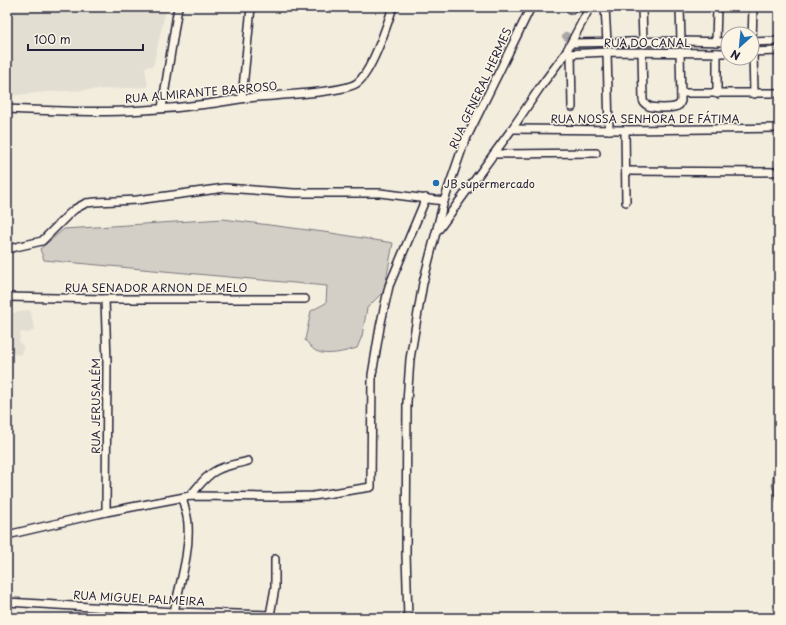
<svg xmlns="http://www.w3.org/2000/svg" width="786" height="625" viewBox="0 0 786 625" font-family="'Playpen Sans',sans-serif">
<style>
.built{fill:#e3ded2}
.green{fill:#d4cfc6;stroke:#7b7880}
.water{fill:#aca7a6;stroke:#75727b}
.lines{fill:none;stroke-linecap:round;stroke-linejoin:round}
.canal{stroke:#aca7a6;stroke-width:8}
.minor-casing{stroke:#22223b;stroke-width:10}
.minor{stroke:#fcf5e5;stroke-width:7}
.poi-dot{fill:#1f6fb2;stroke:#fcf5e5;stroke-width:1.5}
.labels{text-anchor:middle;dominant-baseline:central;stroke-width:3;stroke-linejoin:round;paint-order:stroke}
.street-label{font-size:11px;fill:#22223b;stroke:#fcf5e5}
.poi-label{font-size:11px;fill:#22223b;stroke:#fcf5e5;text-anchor:start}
</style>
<rect width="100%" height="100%" fill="#f3edde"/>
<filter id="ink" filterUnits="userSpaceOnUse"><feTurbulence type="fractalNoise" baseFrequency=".025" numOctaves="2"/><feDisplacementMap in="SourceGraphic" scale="8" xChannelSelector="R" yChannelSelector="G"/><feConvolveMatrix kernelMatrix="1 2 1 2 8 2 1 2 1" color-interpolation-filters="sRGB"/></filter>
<g filter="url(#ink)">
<g class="built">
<path d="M7 7H145L166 9 153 66 145 67 148 87 47 92 7 96Z"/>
<path d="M30 310 35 329 29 333 21 332 19 341 24 348 20 355 7 353V314Z"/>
</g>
<path class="green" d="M223 219 331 233 393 243 384 291 367 308 362 336 357 348C347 351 327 357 316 351 312 349 308 343 305 340L311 311 326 303 327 286 44 260 40 249 64 229Z"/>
<path class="water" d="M779 428V510L772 485Z"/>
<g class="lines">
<path class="canal" d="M566 36 571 39"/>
<defs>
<g id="minor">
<path d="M605 7 607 42"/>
<path d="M642 7 643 41"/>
<path d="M680 7 681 41"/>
<path d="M571 10 573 7"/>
<path d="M716 42 717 7"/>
<path d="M752 42 753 7"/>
<path d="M752 42 779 41"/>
<path d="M572 43 681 41 728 42"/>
<path d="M607 52 609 130"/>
<path d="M642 52 643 100C644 103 644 103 647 105 652 109 674 109 679 105L681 101 680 52"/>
<path d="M752 52 779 51"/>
<path d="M753 52 754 94"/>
<path d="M717 53V94"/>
<path d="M565 54 607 52 728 53"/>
<path d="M571 54 572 107"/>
<path d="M681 93H779"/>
<path d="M242 98 251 7"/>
<path d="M162 108 178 7"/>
<path d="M7 109C52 111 98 113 144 110 165 109 186 107 207 104 224 102 241 98 258 97 278 95 343 93 357 83 372 72 387 25 393 7"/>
<path d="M512 129 625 130 779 128"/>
<path d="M625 130 626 202"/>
<path d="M494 154 596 153"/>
<path d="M626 171 779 172"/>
<path d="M439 229 512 129 541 86 565 54 590 7"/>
<path d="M7 249 42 241 69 214 75 209 86 203 96 202 137 200 225 188 294 193H380L444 201"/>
<path d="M7 297 105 299H305"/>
<path d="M105 299 107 362 106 512"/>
<path d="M190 496C198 487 206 475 217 470 227 465 238 464 248 461"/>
<path d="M7 535 106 512 190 496 273 497 313 496 371 487 372 375 380 327 389 286 426 198"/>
<path d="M7 602 174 612 270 615 275 588V559"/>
<path d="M173 618C178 587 190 557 188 525 188 516 184 506 182 498"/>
<path d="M408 618 406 554 407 402 410 359 423 283 444 201 464 143 531 7"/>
</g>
</defs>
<use href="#minor" class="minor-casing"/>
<use href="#minor" class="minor"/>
</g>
</g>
<circle class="poi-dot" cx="436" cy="183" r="4"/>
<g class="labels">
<g class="street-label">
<text x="647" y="42">RUA DO CANAL</text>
<text transform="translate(480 88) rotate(-65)">RUA GENERAL HERMES</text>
<text transform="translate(201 92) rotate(-5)">RUA ALMIRANTE BARROSO</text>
<text x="645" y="118">RUA NOSSA SENHORA DE FÁTIMA</text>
<text x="156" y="287">RUA SENADOR ARNON DE MELO</text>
<text transform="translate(95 406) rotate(-90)">RUA JERUSALÉM</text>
<text transform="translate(139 598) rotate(3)">RUA MIGUEL PALMEIRA</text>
</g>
<g class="poi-label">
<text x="444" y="183">JB supermercado</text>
</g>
</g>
<rect width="786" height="625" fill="none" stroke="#fcf5e5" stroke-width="24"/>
<rect x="12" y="12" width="762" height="601" fill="none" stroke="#22223b" stroke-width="1.5" filter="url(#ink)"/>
<g transform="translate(740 46) rotate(207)"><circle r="19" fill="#fcf5e5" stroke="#a5a1a1"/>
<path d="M0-3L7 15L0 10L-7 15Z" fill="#1f6fb2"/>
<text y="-6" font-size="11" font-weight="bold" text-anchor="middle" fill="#22223b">N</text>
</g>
<path d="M28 44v6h115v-6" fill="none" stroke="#22223b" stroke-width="2"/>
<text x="34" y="44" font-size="12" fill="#22223b" stroke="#fcf5e5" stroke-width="3" paint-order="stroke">100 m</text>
</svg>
